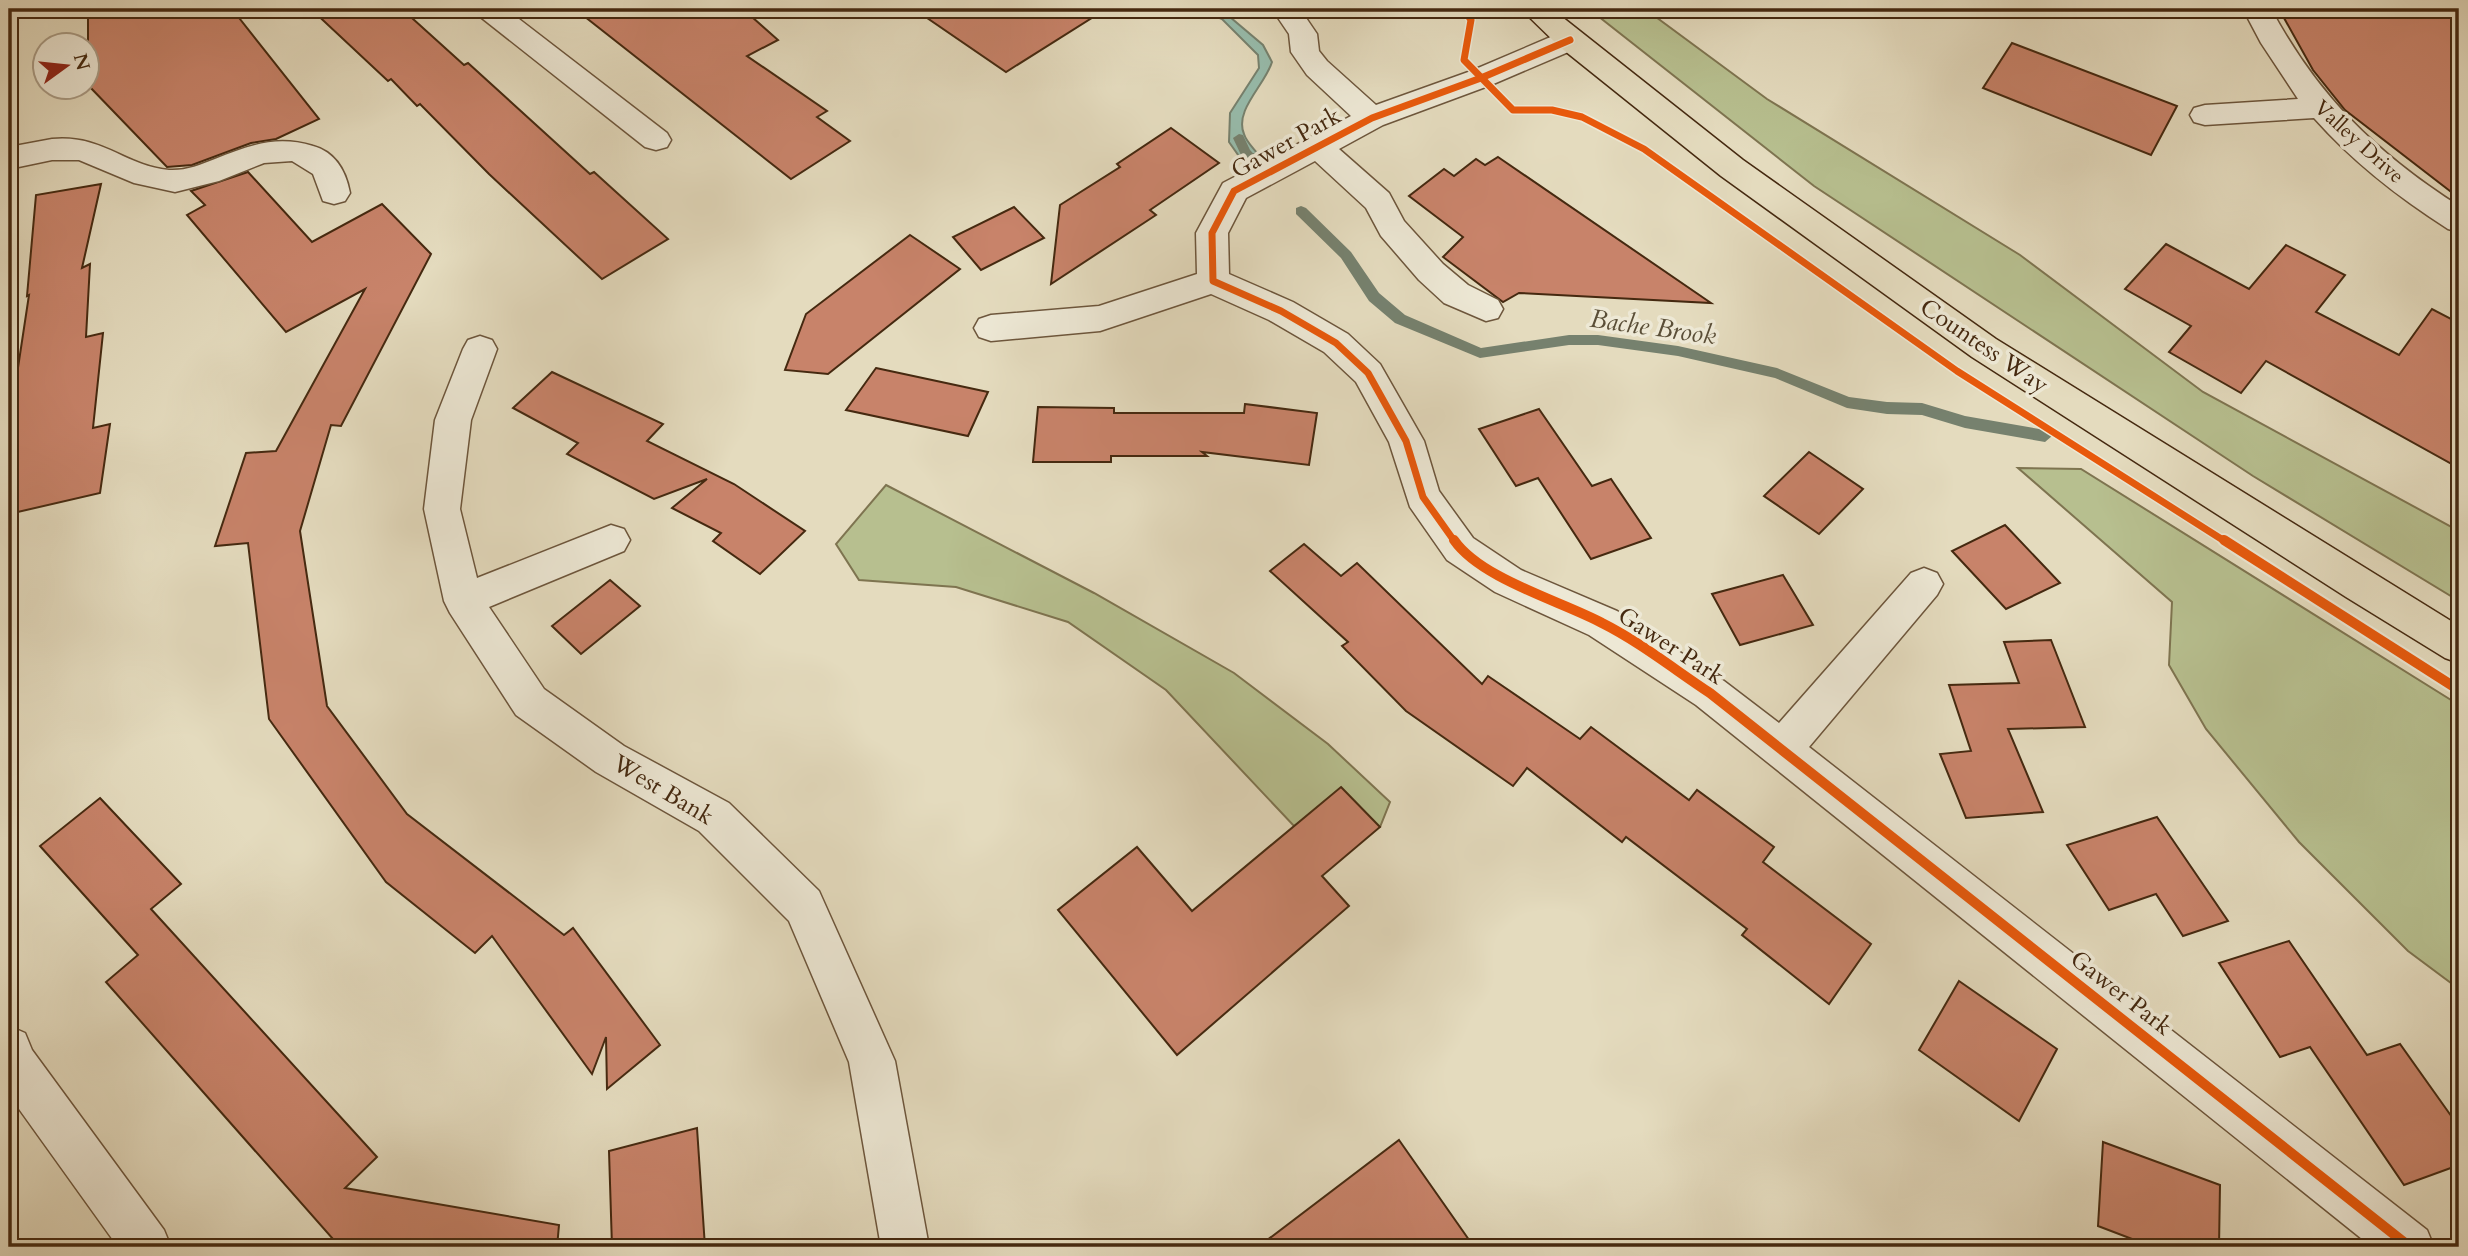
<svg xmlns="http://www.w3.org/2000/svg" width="2468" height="1256" viewBox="0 0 2468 1256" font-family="Cardo,serif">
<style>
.green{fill:#b7bf8f;stroke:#7e7450;stroke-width:2}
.water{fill:#97bcac;stroke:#76816e;stroke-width:2}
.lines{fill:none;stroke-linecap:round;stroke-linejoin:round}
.stream{fill:#76816e;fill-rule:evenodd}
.building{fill:#c8836a;stroke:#452910;stroke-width:2}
.minor-casing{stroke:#6d563c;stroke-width:3}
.major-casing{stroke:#452910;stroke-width:3}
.minor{fill:#ede8d5;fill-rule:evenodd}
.major{fill:#e4dbbe;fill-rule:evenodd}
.cycleway-far1-casing{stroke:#ede8d5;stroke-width:10}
.cycleway-casing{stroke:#ede8d5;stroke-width:14}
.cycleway-far1{stroke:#e8590c;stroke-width:7}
.cycleway{stroke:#e8590c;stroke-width:10}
.labels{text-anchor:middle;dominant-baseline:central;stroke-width:7;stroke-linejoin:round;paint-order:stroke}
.far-street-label{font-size:21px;fill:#452910;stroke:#ede8d5}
.street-label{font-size:24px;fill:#452910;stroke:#ede8d5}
.water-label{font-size:26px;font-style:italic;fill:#5a4e37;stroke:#ede8d5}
</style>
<rect width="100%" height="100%" fill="#e4dbbe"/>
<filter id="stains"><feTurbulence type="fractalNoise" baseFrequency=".00286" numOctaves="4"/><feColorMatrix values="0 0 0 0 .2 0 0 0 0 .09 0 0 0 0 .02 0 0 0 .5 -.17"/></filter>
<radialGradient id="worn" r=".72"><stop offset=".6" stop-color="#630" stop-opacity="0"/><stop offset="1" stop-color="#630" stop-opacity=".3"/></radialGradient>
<g class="green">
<path d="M1589 9H1645L1767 99 2020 255 2203 392 2459 531V601L2253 476 1814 186Z"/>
<path d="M2018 468 2081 469 2459 705V989L2408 951 2299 842 2206 729 2169 665 2172 602Z"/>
<path d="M886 485 1094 593 1234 673 1328 744 1390 802 1380 827 1294 826 1166 690 1068 622 956 587 859 580 836 544Z"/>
</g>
<path class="water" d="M1197 9 1224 12 1263 45 1272 62C1265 85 1234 110 1244 134 1246 141 1253 148 1257 153L1241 159 1229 142 1230 113 1259 68 1258 55 1222 19Z"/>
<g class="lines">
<g class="stream">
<path d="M1239 134 1243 135 1250 150 1266 167V173H1258L1241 155 1233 138Z"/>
<path d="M1301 206 1306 208 1351 252 1379 293 1405 315 1481 348 1569 335H1598L1678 346 1777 368 1849 397 1887 402 1922 403 1965 416 2045 430 2052 436 2045 442 1965 428 1922 415 1887 414 1847 408 1775 378 1678 356 1598 345H1569L1480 358 1395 323 1369 301 1341 258 1296 214V208Z"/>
</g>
</g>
<g class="building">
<path d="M88 9H232L319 119 276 139 251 143 192 165 167 167 88 85Z"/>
<path d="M311 9H402L464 65 468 63 590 174 594 172 668 239 602 279 489 174 420 104 417 106 391 79 388 81Z"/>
<path d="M575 9H743L778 40 747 56 827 111 817 117 850 141 791 179Z"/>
<path d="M914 9H1106L1006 72Z"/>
<path d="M2279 9H2459V198L2345 110 2313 70Z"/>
<path d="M2012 43 2177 106 2151 155 1983 88Z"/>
<path d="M1171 128 1219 163 1150 210 1156 215 1051 284 1060 205 1120 167 1117 164Z"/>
<path d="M1498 157 1711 303 1519 293 1503 302 1443 257 1463 237 1409 196 1444 169 1454 176 1476 159 1485 165Z"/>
<path d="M248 172 312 242 382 204 431 254 341 426 331 425 300 531 327 706 407 814 564 935 573 928 660 1045 607 1089 606 1037 592 1074 492 936 475 953 386 882 269 719 248 543 215 546 246 453 276 451 365 289 286 332 187 215 205 205 191 191Z"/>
<path d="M101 184 82 268 90 264 86 337 103 333 93 428 110 424 100 493 9 514V427L29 295 27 296 36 195Z"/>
<path d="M1014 207 1044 238 981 270 953 237Z"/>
<path d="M910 235 960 269 828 374 785 370 806 314Z"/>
<path d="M2166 244 2249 289 2286 245 2345 275 2316 312 2399 355 2432 309 2459 323V468L2266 361 2241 393 2169 352 2191 326 2125 289Z"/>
<path d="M876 368 988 392 968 436 846 410Z"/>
<path d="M552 372 663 424 647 441 734 484 805 531 760 574 713 541 721 533 672 508 707 479 654 499 567 454 578 443 513 408Z"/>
<path d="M1245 404 1317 413 1309 465 1202 452 1207 456H1111V462H1033L1038 407 1114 408V413H1244Z"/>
<path d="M1539 409 1592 486 1611 479 1651 538 1591 559 1538 478 1516 486 1479 429Z"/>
<path d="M1809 452 1863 489 1819 534 1764 496Z"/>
<path d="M2005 525 2060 583 2006 609 1952 551Z"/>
<path d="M1304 544 1341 576 1357 563 1482 684 1488 676 1580 739 1591 727 1689 800 1697 790 1774 847 1763 862 1871 944 1829 1004 1742 935 1747 929 1626 837 1622 842 1527 768 1513 786 1406 711 1342 646 1348 642 1270 571Z"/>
<path d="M1783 575 1813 625 1740 645 1712 594Z"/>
<path d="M610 580 640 606 581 654 552 626Z"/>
<path d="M2051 640 2085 727 2008 729 2043 812 1966 818 1940 754 1971 751 1949 685 2019 683 2004 642Z"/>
<path d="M1341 787 1380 827 1322 876 1349 906 1177 1055 1058 910 1137 847 1192 911Z"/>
<path d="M100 798 181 884 151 909 377 1157 345 1188 559 1225 557 1247H340L106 982 138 955 40 846Z"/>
<path d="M2157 817 2228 921 2183 936 2156 894 2109 910 2067 845Z"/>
<path d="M2289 941 2367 1055 2400 1044 2459 1127V1165L2404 1185 2310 1047 2280 1057 2219 963Z"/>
<path d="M1959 981 2057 1049 2019 1121 1919 1050Z"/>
<path d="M697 1128 705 1247H612L609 1151Z"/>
<path d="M1399 1140 1474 1247H1258Z"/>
<path d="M2103 1142 2220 1185 2219 1247H2153L2098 1226Z"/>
</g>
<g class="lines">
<defs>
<g id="minor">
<path d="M474 9H506L667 133 671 140 667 147 656 150 645 147 478 15Z"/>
<path d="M1272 9H1300L1317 34 1319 51 1327 61 1376 105 1471 71 1560 33 1570 31 1580 33 1584 40 1580 47 1491 85 1383 125 1339 149 1389 193 1404 221 1443 264 1468 285 1498 300 1503 309 1498 318 1486 321 1444 303 1419 280 1381 236 1366 208 1315 161 1246 198 1228 233 1229 274 1293 302 1348 334 1380 364 1424 441 1439 491 1473 538 1521 570 1617 611 1724 681 1779 723 1911 573 1924 568 1937 573 1943 584 1937 595 1809 747 2427 1230 2434 1247H2372L1696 705 1589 635 1495 592 1447 560 1410 507 1389 442 1356 382 1324 352 1269 320 1211 294 1100 331 991 341 979 337 974 328 979 319 991 315 1099 306 1197 274 1196 233 1223 183 1351 116 1307 75 1291 52 1289 34Z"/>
<path d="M2243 9H2271C2318 96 2376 153 2459 206V232L2448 229C2398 197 2353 162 2314 118L2205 125 2194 122 2190 115 2194 108 2205 105 2298 99 2261 43Z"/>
<path d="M52 139C102 134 125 166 169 170 185 171 200 165 215 159 249 145 277 135 313 146 335 152 346 171 350 193L345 201 334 204 323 201 313 174 292 161 264 163 219 181 175 192 134 183 79 160H52L9 169V147Z"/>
<path d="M480 336 492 340 497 349 471 420 460 509 477 578 611 525 624 529 630 540 624 551 489 607 544 689 624 746 729 803 819 891 895 1061 929 1247H881L849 1062 789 921 699 831 596 772 516 715 450 613 444 601 424 509 435 420 463 349 468 340Z"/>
<path d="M9 1026 25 1033 32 1050 164 1230 171 1247H118L9 1095Z"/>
</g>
<path id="major" d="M1521 9H1552L1743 160 1996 339 2459 626V663L2445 658 2346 597 1972 357 1721 176 1560 47Z"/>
</defs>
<use href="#minor" class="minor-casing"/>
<use href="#major" class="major-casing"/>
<use href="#minor" class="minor"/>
<use href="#major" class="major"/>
<defs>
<g id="cycleway-far1">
<path d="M1464 9 1471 20 1464 60 1513 110H1552L1582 117 1644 149 1957 371 2226 542"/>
<path d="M1455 542 1423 497 1406 441 1368 373 1336 343 1281 311 1213 281 1212 233 1234 191 1372 118 1481 78 1570 40"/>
</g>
<g id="cycleway">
<path d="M1454 540C1481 579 1561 601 1602 623 1640 642 1675 670 1710 693L2410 1247"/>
<path d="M2224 540 2459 690"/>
</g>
</defs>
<use href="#cycleway-far1" class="cycleway-far1-casing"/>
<use href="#cycleway" class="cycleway-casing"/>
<use href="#cycleway-far1" class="cycleway-far1"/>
<use href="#cycleway" class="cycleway"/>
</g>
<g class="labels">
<g class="far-street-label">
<text transform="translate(2359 142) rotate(42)">Valley Drive</text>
</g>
<g class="street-label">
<text transform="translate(1286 143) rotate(-29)">Gawer Park</text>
<text transform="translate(1984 346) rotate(34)">Countess Way</text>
<text transform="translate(1671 646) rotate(33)">Gawer Park</text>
<text transform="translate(663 790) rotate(31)">West Bank</text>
<text transform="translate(2121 993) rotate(38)">Gawer Park</text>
</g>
<g class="water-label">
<text transform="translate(1653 327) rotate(8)">Bache Brook</text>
</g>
</g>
<rect width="2468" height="1256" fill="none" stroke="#e4dbbe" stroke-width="35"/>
<rect x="10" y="10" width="2447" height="1235" fill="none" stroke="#452910" stroke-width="3.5"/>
<rect x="18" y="18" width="2433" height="1221" fill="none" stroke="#452910" stroke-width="2"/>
<g transform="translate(66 66) rotate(75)"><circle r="33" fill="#ede8d5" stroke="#aa9c86" stroke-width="2"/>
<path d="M0-5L12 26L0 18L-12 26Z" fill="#8f2418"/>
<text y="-10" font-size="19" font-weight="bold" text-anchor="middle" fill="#452910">N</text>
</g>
<rect width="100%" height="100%" filter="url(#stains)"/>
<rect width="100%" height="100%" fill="url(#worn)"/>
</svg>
